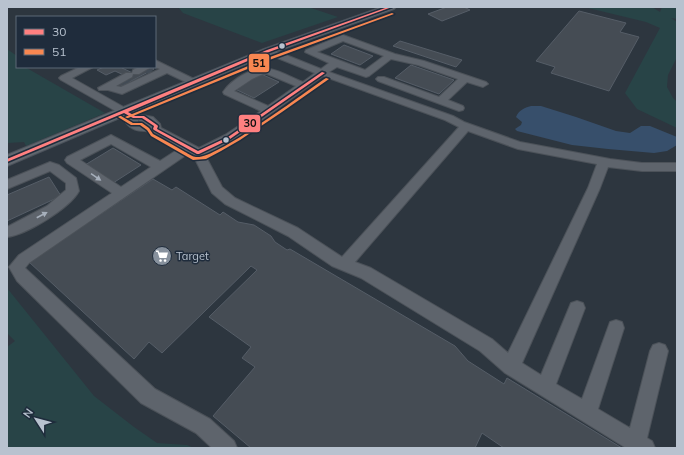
<svg xmlns="http://www.w3.org/2000/svg" width="684" height="455" viewBox="0 0 684 455" font-family="Mulish,sans-serif">
<style>
.green{fill:#284447}
.water{fill:#374f6b}
.building{fill:#454c54;stroke:#555d67}
.lines{fill:none;stroke-linecap:round;stroke-linejoin:round}
.minor-tunnel-far1{stroke:#424b55;stroke-width:8;stroke-dasharray:8 4;stroke-linecap:butt}
.minor-tunnel{stroke:#424b55;stroke-width:11;stroke-dasharray:11 5.5;stroke-linecap:butt}
.minor-casing{stroke:#4c5259;stroke-width:2}
.major-casing{stroke:#4b525b;stroke-width:2}
.minor{fill:#5e646c;fill-rule:evenodd}
.major{fill:#60676e;fill-rule:evenodd}
.bus-1-casing{stroke:#1f2c3c;stroke-width:3}
.bus-2-casing{stroke:#1f2c3c;stroke-width:3}
.bus-1{fill:#ff8080;fill-rule:evenodd}
.bus-2{fill:#f88751;fill-rule:evenodd}
.oneway{fill:#a6afbb}
.bus-dot{fill:#b8c2cf;stroke:#1f2c3c;stroke-width:1.5}
.labels{text-anchor:middle;dominant-baseline:central;stroke-width:3;stroke-linejoin:round;paint-order:stroke}
.poi-label{font-size:11px;fill:#b8c2cf;stroke:#1f2c3c;text-anchor:start}
.line-badge{stroke:#1f2c3c;stroke-width:1.5}
.pale-badge-label{font-size:11px;text-anchor:middle;font-weight:bold;fill:#111}
</style>
<rect width="100%" height="100%" fill="#2d363f"/>
<g class="green">
<path d="M178 7H308L338 17 262 43 183 13Z"/>
<path d="M584 7H652L660 12 662 7H677V19L671 18 677 22V57L668 75 667 87 673 98 677 102V128L637 109 625 93 660 28 646 22Z"/>
<path d="M7 49 17 56V67H25L105 113 26 146 24 142 7 143Z"/>
<path d="M7 288 94 396 134 427 157 443 187 445 194 448H7V347L15 341 7 333Z"/>
</g>
<path class="water" d="M531 106H541L576 117 616 131 630 133 641 126H650L677 137V145L667 151 654 153 608 149 572 145 517 131 515 129 521 125 522 122 516 117C519 110 524 108 531 106Z"/>
<g class="building">
<path d="M447 7H464L470 10 442 21 428 14Z"/>
<path d="M579 11 626 23 620 32 639 37 609 91 551 73 555 67 536 61Z"/>
<path d="M400 41 462 60 456 67 393 46Z"/>
<path d="M344 45 373 56 360 65 331 54Z"/>
<path d="M411 65 454 80 439 94 395 78Z"/>
<path d="M104 67H125L122 68 135 74 148 67 154 69 118 88 113 85 128 77 115 71 106 75 97 70Z"/>
<path d="M261 74 279 82 254 98 235 89Z"/>
<path d="M113 148 141 165 113 183 85 165Z"/>
<path d="M49 177 61 196 7 221V195Z"/>
<path d="M153 179 172 190 176 187 220 215 223 212 238 222 254 225 271 236 275 242 287 250 290 249 455 346 468 361 504 384 507 378 622 448H504L482 433 475 448H251L213 416 255 367 242 358 251 347 209 317 257 270 251 266 162 353 149 342 134 359 29 262Z"/>
</g>
<g class="lines">
<path class="minor-tunnel-far1" d="M147 69 152 71"/>
<path class="minor-tunnel" d="M124 81 129 83"/>
<defs>
<g id="minor">
<path d="M343 35 395 54 424 61 486 82 488 84 483 87 467 82 448 100 463 106 464 108 463 110 459 111 378 81 376 79 378 77H384L439 97 458 79 418 65 391 59 369 76 366 77 337 67 329 72 453 116 464 122 520 142 610 159 642 163H677V171H642L608 167 600 188 522 363 541 375 571 303 577 301 583 303 585 308 556 384 582 399 610 322 616 320 622 322 624 328 598 409 630 428 650 351 653 345 659 343 665 345 668 351 647 438 652 441 655 448H626L505 373 480 351 361 278 332 266 288 236 225 204 212 193 193 155 189 153 29 263 25 268 155 389 210 419 234 441 237 448H212L196 433 141 403 17 281 9 267 19 255 112 193 67 163 65 160 67 157 111 135 160 161 180 148C172 143 161 134 152 132 142 130 134 133 126 123L128 118 61 80 59 78 61 76 80 67H93L72 78 136 114 153 117 160 124 161 128 199 148 225 135 261 111 224 94 223 92C231 80 254 65 270 69 281 71 292 78 303 82L315 73 265 53 264 51 265 49H271L321 69 329 63 305 52 306 50ZM343 41 384 56 365 70 317 52ZM263 74H267L296 86 268 106 234 91 252 79ZM323 76 445 120 459 127 342 257 298 228 235 198 222 187 205 155 233 141ZM138 120 149 126H145L138 122ZM468 131 518 149 597 164 588 188 508 353 492 339 371 268 355 262ZM111 144 151 167 121 187 80 160Z"/>
<path d="M155 60 196 80 198 82 196 84H190L167 73 122 94 108 90H99L98 88 126 73H132L133 70 139 67H151L139 74H133L132 77 116 86 121 87 160 69 155 67Z"/>
<path d="M50 162 59 165 76 178 79 191C70 208 26 235 7 237V227L47 206 66 190V183L50 171 7 189V180Z"/>
</g>
<path id="major" d="M382 7H396L394 9 272 53 7 166V155L264 49Z"/>
</defs>
<use href="#minor" class="minor-casing"/>
<use href="#major" class="major-casing"/>
<use href="#minor" class="minor"/>
<use href="#major" class="major"/>
<defs>
<path id="bus-1" d="M388 7H392L269 52 128 112 135 116H144L157 125 158 126 157 129 198 151 228 137 322 72 325 73 230 139 199 154H197L154 130 153 129 154 126 142 118H133L124 113 7 162V159L267 50Z"/>
<g id="bus-2">
<path d="M392 13 394 14 272 59 128 118H127L125 117 270 57Z"/>
<path d="M326 78 329 79 282 112 240 140 221 151 206 159 193 160 151 136 147 130 140 125H131L118 117 120 116H121L133 123H142L149 128 153 134C164 140 175 146 185 152 189 154 193 157 196 157 215 160 305 92 326 78Z"/>
</g>
</defs>
<use href="#bus-1" class="bus-1-casing"/>
<use href="#bus-2" class="bus-2-casing"/>
<use href="#bus-1" class="bus-1"/>
<use href="#bus-2" class="bus-2"/>
</g>
<defs><path id="oneway-solid" d="M-6-.8H1V-3.2L6.5 0L1 3.2V.8H-6Z"/></defs>
<g class="oneway">
<use href="#oneway-solid" transform="translate(96 177) rotate(34)"/>
<use href="#oneway-solid" transform="translate(42 215) rotate(-28)"/>
</g>
<defs>
<symbol id="supermarket-disc" viewBox="-11 -11 22 22"><circle r="9.5" fill="#87919d" stroke="#1f2c3c"/><path d="M-6-5.5h2.5l.6 2H6L4.5 2H-2.5L-4.4-4H-6ZM-1.5 3.2a1.3 1.3 0 1 0 .1 0ZM3 3.2a1.3 1.3 0 1 0 .1 0Z" fill="#fff"/></symbol>
</defs>
<g fill-rule="evenodd">
<use href="#supermarket-disc" x="151" y="245" width="22" height="22"/>
</g>
<g class="bus-dot">
<circle cx="282" cy="46" r="3.5"/>
<circle cx="226" cy="140" r="3.5"/>
</g>
<g class="labels">
<g class="poi-label">
<text x="176" y="256">Target</text>
</g>
</g>
<g class="line-badge">
<rect x="248" y="53" width="22" height="20" rx="4" fill="#f88751"/>
<rect x="238" y="114" width="23" height="19" rx="4" fill="#ff8080"/>
</g>
<g class="pale-badge-label">
<text x="259" y="67">51</text>
<text x="250" y="127">30</text>
</g>
<rect width="684" height="455" fill="none" stroke="#b8c2cf" stroke-width="16"/>
<rect x="16" y="16" width="140" height="52" fill="#1f2c3c" stroke="#5c6877"/>
<rect x="24" y="29" width="20" height="6" fill="#ff8080" stroke="#5c6877"/>
<text x="52" y="36" font-size="12" fill="#b8c2cf">30</text>
<rect x="24" y="49" width="20" height="6" fill="#f88751" stroke="#5c6877"/>
<text x="52" y="56" font-size="12" fill="#b8c2cf">51</text>
<g transform="translate(36 419) rotate(306)" stroke="#1f2c3c" stroke-width="3" paint-order="stroke">
<path d="M0-3L7 15L0 10L-7 15Z" fill="#b8c2cf"/>
<text y="-6" font-size="11" font-weight="bold" text-anchor="middle" fill="#b8c2cf">N</text>
</g>
</svg>
